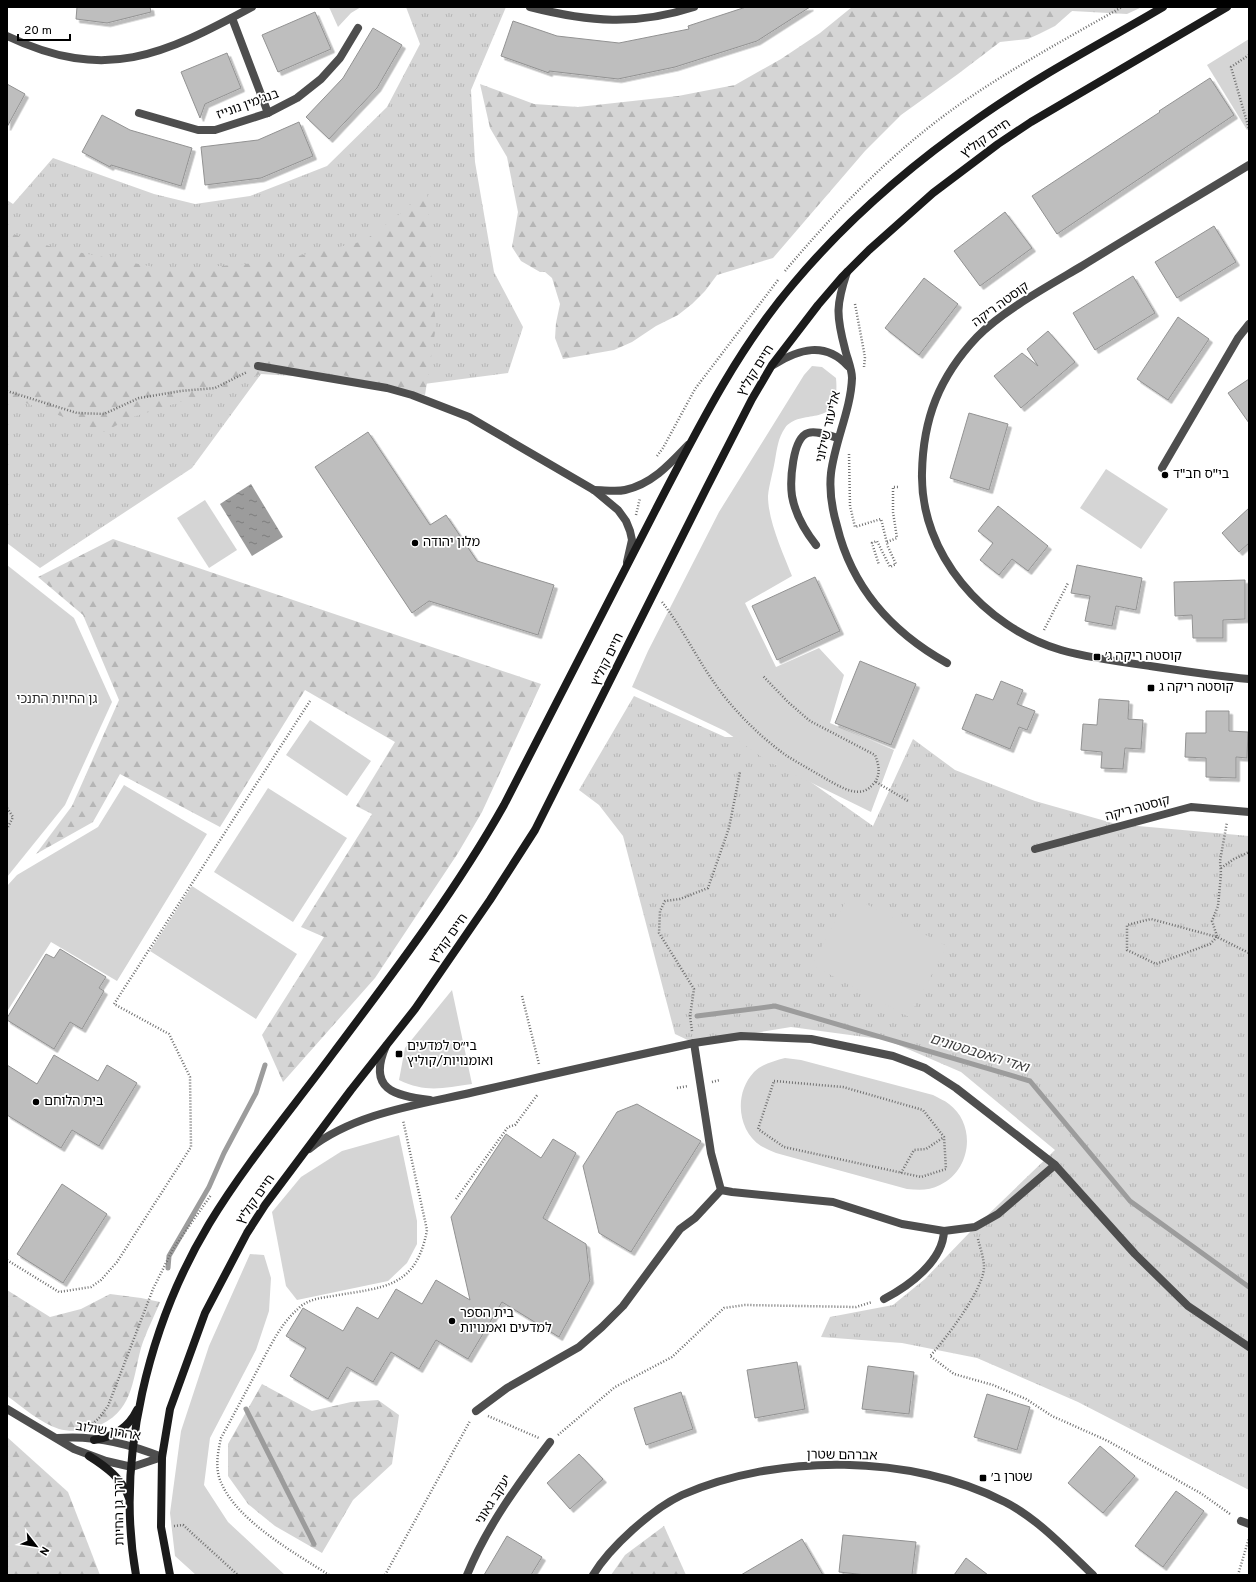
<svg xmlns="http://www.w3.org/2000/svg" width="1256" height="1582" viewBox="0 0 1256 1582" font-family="Overpass,'Noto Sans Hebrew',sans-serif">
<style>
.grass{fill:url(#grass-tufts)}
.forest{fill:url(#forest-firs)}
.park{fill:#d5d5d5}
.water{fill:url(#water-ripples)}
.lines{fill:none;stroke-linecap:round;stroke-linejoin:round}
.stream{stroke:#9c9c9c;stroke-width:5}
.building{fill:#bebebe;stroke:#929292;filter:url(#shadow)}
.path{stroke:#707070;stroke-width:2.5;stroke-dasharray:1 2;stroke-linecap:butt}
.service{stroke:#4e4e4e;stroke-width:8}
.minor{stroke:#4e4e4e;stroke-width:8}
.tertiary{stroke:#4e4e4e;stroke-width:8}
.secondary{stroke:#1b1b1b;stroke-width:8}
.poi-dot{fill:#000;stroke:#fff;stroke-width:1.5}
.labels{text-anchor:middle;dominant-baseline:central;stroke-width:3.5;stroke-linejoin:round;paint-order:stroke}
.street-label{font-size:13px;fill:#000;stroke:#fff}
.poi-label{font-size:13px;fill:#000;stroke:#fff;text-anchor:start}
.park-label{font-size:13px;fill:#2c2c2c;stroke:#fff}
.water-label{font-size:14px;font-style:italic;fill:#3d3d3d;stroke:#fff}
</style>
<defs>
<pattern id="grass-tufts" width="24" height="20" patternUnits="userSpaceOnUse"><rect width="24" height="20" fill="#d5d5d5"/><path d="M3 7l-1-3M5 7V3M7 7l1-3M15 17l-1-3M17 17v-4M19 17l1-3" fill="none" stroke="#b5b5b5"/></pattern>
<pattern id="forest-firs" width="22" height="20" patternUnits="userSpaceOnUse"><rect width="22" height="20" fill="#d5d5d5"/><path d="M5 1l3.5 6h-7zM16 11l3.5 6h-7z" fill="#b5b5b5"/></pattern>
<pattern id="water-ripples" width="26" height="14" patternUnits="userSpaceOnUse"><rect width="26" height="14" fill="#9c9c9c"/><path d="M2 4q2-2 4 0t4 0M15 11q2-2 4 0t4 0" fill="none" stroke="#7d7d7d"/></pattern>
<filter id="shadow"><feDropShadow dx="3.5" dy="3.5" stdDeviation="0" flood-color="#0004"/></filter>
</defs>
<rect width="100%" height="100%" fill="#fff"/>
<g class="grass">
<path d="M406 7H506L471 90 475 162 494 272 523 327 508 373 424 384 261 374 192 468 40 568 7 543V200L13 204 53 158 154 194 195 204 250 196 327 166 387 107 420 44Z"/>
<path d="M634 696 725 737H747L873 826 913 739 955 770 1035 801 1116 824 1249 836V1490L1078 1402 977 1358 902 1343 821 1337 830 1317 893 1305 925 1279 970 1232 1055 1150 961 1072 887 1040 791 1027 694 1043 675 1034 623 836 599 805 579 790Z"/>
</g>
<g class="forest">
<path d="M852 7H1142L1127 14 1072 11 1055 26 1039 34 1028 39 1000 42 958 74 901 115 865 151 773 258 717 275 705 291 692 304 678 315 656 326 632 342 614 350 563 359 555 338 556 323 560 304 552 278 545 272H540L521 261 512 247 518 212 507 157 490 128 480 84 534 104 578 107 678 96 735 85 781 59 820 33Z"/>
<path d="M427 188 431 271 436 326 425 395 330 372 274 368 239 383 130 418 104 432 7 396V232L52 247 159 268 209 267 267 262 318 252 364 241 405 210Z"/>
<path d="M113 539 541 684 482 812 458 853 375 978 283 1082 262 1035 324 937 301 927 372 814 356 806 395 742 305 690 220 827 120 774 93 822 36 854 72 806 119 700 83 615 38 577Z"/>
<path d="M7 1290 50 1317 81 1309 110 1294 141 1298 160 1302C154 1317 146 1332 141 1348 132 1382 133 1413 95 1427 85 1431 69 1432 59 1429 40 1423 23 1407 7 1396Z"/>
<path d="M262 1384 312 1411 351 1402 378 1400 399 1415 392 1464 353 1500 322 1553 275 1526 248 1504 228 1476V1444Z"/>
<path d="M7 1437 68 1492 100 1575H7Z"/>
<path d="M664 1526 686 1575H611L625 1555Z"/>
</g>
<g class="park">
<path d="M329 7H361L351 13 338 27Z"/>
<path d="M1249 39V129L1247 130 1207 65Z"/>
<path d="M812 366 822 367 836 378C841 432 802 406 785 428 778 438 777 449 775 460 773 472 769 485 768 496 768 521 783 553 792 576L745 603 776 667 819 648 844 675 830 723 894 750 871 812 767 761 725 731 632 687 648 651 719 512 804 375Z"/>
<path d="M1106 469 1168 509 1141 549 1080 508Z"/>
<path d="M205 500 237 550 209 568 177 518Z"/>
<path d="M7 565 74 618 112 702 65 805 7 877Z"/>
<path d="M310 720 371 761 347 796 286 755Z"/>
<path d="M124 785 207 834 117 981 51 942 8 1010 7 886 17 875 98 827Z"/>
<path d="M268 788 347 838 293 922 214 872Z"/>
<path d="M192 886 297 954 256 1019 150 951Z"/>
<path d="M849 895 947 946 909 1017 812 965Z"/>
<path d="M452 990 472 1084C443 1088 426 1093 399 1080L405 1048Z"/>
<path d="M785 1058 801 1060 933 1095C938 1098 944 1100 949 1104 977 1125 971 1171 940 1185 929 1191 918 1190 907 1189L776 1153C771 1151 766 1149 761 1146 737 1130 734 1093 754 1072 762 1064 774 1061 785 1058Z"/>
<path d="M399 1135 417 1221V1244L407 1263 388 1281 297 1300 286 1286 272 1212 301 1177 342 1151Z"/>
<path d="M250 1254 264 1255 271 1278 269 1311 256 1350 210 1438 204 1485 228 1522 285 1575H196L175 1556 170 1513 181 1431 209 1346Z"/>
</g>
<path class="water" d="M251 484 283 537 252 556 220 504Z"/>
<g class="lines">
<g class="stream">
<path d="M697 1016 775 1006 1030 1081 1130 1201 1249 1287"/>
<path d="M168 1268 169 1256 209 1187 224 1153 256 1093 265 1065"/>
<path d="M246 1409 314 1544"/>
</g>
</g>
<g class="building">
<path d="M77 7H150L151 12 107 23 76 19Z"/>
<path d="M746 7H810L757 41 675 67 618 79 549 71V73L501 56 513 21 557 36 619 43 689 29 688 26Z"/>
<path d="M315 12 331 49 278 72 262 35Z"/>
<path d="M373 28 402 45 377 88 329 139 306 117 343 78Z"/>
<path d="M227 53 241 88 205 104 200 118 181 72Z"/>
<path d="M1210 78 1234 115 1057 234 1032 196 1160 112 1159 111Z"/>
<path d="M7 84 25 94 7 127Z"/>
<path d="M102 115 130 130 192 148 181 186 111 165 110 167 82 152Z"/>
<path d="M299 122 313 156 261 178 205 185 201 147 258 140Z"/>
<path d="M1005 212 1032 248 980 286 954 251Z"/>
<path d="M1214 226 1236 262 1177 298 1155 262Z"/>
<path d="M1133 276 1155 313 1095 350 1073 313Z"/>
<path d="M924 278 958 304 919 355 885 328Z"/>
<path d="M1178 317 1209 339 1168 400 1137 379Z"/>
<path d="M1048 331 1075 362 1021 408 994 376 1022 353 1038 366 1027 349Z"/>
<path d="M1249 379V423L1228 393Z"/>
<path d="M969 413 1008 424 989 490 950 478Z"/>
<path d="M368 432 430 525 446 515 477 561 554 585 538 635 429 601 412 613 315 467Z"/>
<path d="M998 506 1048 546 1028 571 1012 559 999 575 980 560 993 543 978 531Z"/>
<path d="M1249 508V543L1239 552 1222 533Z"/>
<path d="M1077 565 1142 578 1136 610 1116 606 1112 626 1085 621 1090 596 1071 593Z"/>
<path d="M815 577 840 631 777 660 752 606Z"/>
<path d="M1245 580V619L1223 620V638H1193L1192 615 1175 616 1174 582Z"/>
<path d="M860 661 916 684 891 745 835 723Z"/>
<path d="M1001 681 1023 690 1017 704 1035 711 1027 730 1019 727 1010 749 962 729 976 694 993 700Z"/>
<path d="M1099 699 1129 701 1128 719 1143 720 1141 749 1125 748 1123 769 1101 768 1102 752 1081 750 1083 724 1097 725Z"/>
<path d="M1206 711H1229V731L1248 732 1247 758 1236 757V778L1206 777V758L1185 757 1186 733H1206Z"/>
<path d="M60 949 106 977 99 988 104 991 82 1029 70 1022 54 1049 7 1020V1018L46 954 54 958Z"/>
<path d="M54 1055 98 1081 107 1065 137 1083 99 1146 72 1130 61 1148 7 1115V1065L37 1084Z"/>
<path d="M637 1104 701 1141 631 1252 599 1233 583 1166 617 1112Z"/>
<path d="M506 1134 541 1158 553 1139 576 1153 543 1218 586 1244 590 1280 559 1337 502 1302 468 1359 436 1340 419 1369 391 1352 373 1382 347 1367 328 1399 290 1376 306 1348 286 1336 303 1308 343 1331 357 1307 378 1319 396 1289 422 1304 436 1280 470 1300 451 1217Z"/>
<path d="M62 1184 107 1214 63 1283 17 1254Z"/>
<path d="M797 1362 805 1409 755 1418 747 1370Z"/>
<path d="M868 1366 914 1372 909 1414 862 1409Z"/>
<path d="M681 1392 693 1429 646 1445 634 1408Z"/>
<path d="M987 1394 1030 1407 1017 1450 974 1437Z"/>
<path d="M1100 1446 1135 1476 1103 1513 1068 1483Z"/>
<path d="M579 1454 603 1479 570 1509 547 1483Z"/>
<path d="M1176 1491 1204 1511 1163 1567 1135 1546Z"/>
<path d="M843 1535 916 1542 912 1575H866L839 1572Z"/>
<path d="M507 1536 542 1557 531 1575H484Z"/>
<path d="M802 1539 823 1575H741Z"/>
<path d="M966 1558 988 1575H954Z"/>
</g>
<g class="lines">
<g class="path">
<path d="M1249 55 1231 67 1249 129"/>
<path d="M785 271C838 208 897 147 966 100 1016 66 1069 37 1122 7"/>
<path d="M855 304 865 357 864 367"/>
<path d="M7 391 77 413 104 414 139 398 181 391 215 388 247 372"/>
<path d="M849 454 850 506 855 527 881 519 888 547 896 564 890 567 877 541 872 543 879 565"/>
<path d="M657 456 663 448 695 389 778 280"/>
<path d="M636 515 640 498"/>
<path d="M887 542 897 538 893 512V487H898"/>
<path d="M662 602C681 626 695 655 713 681 732 709 759 736 787 756 800 764 813 771 826 779 841 787 861 801 874 783 881 775 879 765 875 755L810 721 788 702 763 676"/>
<path d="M1044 630 1068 583"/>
<path d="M876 782 908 801"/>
<path d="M7 808 13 817 7 829"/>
<path d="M1221 868 1234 859 1249 852"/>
<path d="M1217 936 1212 921 1218 906 1221 874 1220 861 1227 822"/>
<path d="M1217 937 1210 944 1156 964 1127 950V925L1151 919 1217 937 1249 953"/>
<path d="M522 996 539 1064"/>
<path d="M692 1031 690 1016 694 989 659 933 660 911 665 901 680 899 708 888 729 828 740 772"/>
<path d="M774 1081 843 1087 923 1110 944 1137 946 1169 921 1177 784 1147 758 1129Z"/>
<path d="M712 1082 720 1080"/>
<path d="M677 1088 688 1086"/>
<path d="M901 1173 914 1150 926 1149 944 1137"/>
<path d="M456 1199 508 1127 515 1125 538 1094"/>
<path d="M978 1239C980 1248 984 1258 984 1267 984 1289 945 1340 930 1356L954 1374 993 1385 1026 1399 1052 1416 1108 1441 1202 1494 1230 1514"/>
<path d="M7 1260 59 1292 91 1287 101 1280 117 1262 191 1147 190 1077 169 1034 114 1004 310 701"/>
<path d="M488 1416 539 1438"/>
<path d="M90 1426 99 1418 108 1406 153 1289 173 1249 211 1195"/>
<path d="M558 1435 615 1387 672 1357 724 1308 745 1305 856 1307 872 1302"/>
<path d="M174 1526 183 1525 238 1575"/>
<path d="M329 1575C295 1553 235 1520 220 1480 215 1467 218 1451 221 1438 234 1414 247 1390 260 1365 271 1345 281 1323 299 1308 308 1299 321 1298 333 1296 383 1287 416 1289 427 1230L403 1120"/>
<path d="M385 1575 470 1421"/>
<path d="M1238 1575 1249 1538"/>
</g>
<g class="service">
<path d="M1162 468 1238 338 1249 324"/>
<path d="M816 545C805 531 795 513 792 496 790 482 792 438 808 433 816 430 830 436 838 438"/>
<path d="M884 1299C909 1286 943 1261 944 1231"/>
<path d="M476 1411 507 1388 579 1347 602 1327 623 1306 680 1229 695 1218 721 1190"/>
<path d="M1241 1521 1249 1524"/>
</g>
<g class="minor">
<path d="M530 7C589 22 636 26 694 7"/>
<path d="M232 18 268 113"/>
<path d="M7 36C106 83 163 55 252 7"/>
<path d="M139 113 198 130H215L268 113 297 98 321 79 340 58 358 28"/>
<path d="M847 272C836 305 836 315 845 349 847 358 852 369 852 378 851 409 835 441 831 473 829 491 832 509 837 526 852 588 893 633 947 663"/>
<path d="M773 365C799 349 825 341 848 366"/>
<path d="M258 366 387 388 412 395 469 417 594 490 618 510 626 521 630 531 632 540 627 562"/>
<path d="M594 490C604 490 616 492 625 490 652 484 670 464 688 445"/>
<path d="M1035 849 1191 807 1249 812"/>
<path d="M694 1043 711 1153 721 1190 732 1192 833 1202 902 1224 944 1231 975 1227 998 1214 1055 1165"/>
<path d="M386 1046C367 1089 394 1096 430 1100"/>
<path d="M309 1149C357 1111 425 1104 483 1090 553 1074 623 1058 694 1043L741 1036 811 1039 893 1056 925 1068 956 1088 1055 1165 1135 1254 1188 1306 1249 1347"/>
<path d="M467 1575C487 1526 518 1484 550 1442"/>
<path d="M593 1575C610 1547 652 1509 682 1495 777 1453 912 1454 1005 1502 1037 1518 1067 1550 1093 1575"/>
</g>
<g class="tertiary">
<path d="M1249 165C1193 199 1137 232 1082 266 1050 285 1002 311 977 337 939 377 923 419 922 473 920 554 984 627 1061 650 1089 658 1120 662 1150 666 1183 671 1216 676 1249 679"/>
<path d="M7 1409 74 1449 106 1461 132 1467 162 1457"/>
<path d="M58 1438C93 1435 130 1444 162 1457"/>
</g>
<g class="secondary">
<path d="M94 1440C113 1437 128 1429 137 1410"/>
<path d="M89 1456C105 1466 123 1479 129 1498"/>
<path d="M136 1575C115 1458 149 1324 209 1224 246 1163 292 1109 334 1052 394 972 455 892 504 805 555 707 605 609 655 511 696 432 736 351 794 283 847 220 912 164 980 117 1038 76 1102 43 1163 7"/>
<path d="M170 1575 161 1527 162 1457 170 1409 205 1313 247 1233 265 1205 351 1090 415 1009 490 900 535 830 707 487 752 399 772 365 818 305 842 277 869 250 933 193 998 144 1031 122 1227 7"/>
</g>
</g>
<g class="poi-dot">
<circle cx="1165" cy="475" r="4"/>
<circle cx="415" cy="543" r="4"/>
<rect x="1093" y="653" width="8" height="8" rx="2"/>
<rect x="1147" y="684" width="8" height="8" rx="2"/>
<rect x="395" y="1050" width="8" height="8" rx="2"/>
<circle cx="36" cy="1102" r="4"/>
<circle cx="452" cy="1321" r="4"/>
<rect x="979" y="1474" width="8" height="8" rx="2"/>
</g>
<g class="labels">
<g class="street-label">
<text transform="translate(248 105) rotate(-20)">בנג'מין נונייז</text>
<text transform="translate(986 139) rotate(-35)">חיים קוליץ</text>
<text transform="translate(1001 305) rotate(-36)">קוסטה ריקה</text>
<text transform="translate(756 371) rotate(-58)">חיים קוליץ</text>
<text transform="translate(829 427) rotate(-77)">אליעזר שילוני</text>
<text transform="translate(608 660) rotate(-64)">חיים קוליץ</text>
<text transform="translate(1138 809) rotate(-15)">קוסטה ריקה</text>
<text transform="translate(449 939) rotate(-55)">חיים קוליץ</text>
<text transform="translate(256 1200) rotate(-55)">חיים קוליץ</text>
<text transform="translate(108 1432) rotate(9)">אהרון שולוב</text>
<text transform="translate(842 1456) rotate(1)">אברהם שטרן</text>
<text transform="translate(494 1500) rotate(-58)">יעקב גאוני</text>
<text transform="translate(120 1511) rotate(-91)">דרך גן החיות</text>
</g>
<g class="poi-label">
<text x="1173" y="475">בי"ס חב"ד</text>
<text x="423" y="543">מלון יהודה</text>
<text x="1105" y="657">קוסטה ריקה ג׳</text>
<text x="1159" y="688">קוסטה ריקה ג</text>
<text x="407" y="1047">בי״ס למדעים<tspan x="407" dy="15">ואומנויות/קוליץ</tspan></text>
<text x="44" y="1102">בית הלוחם</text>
<text x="460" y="1314">בית הספר<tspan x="460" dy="15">למדעים ואמנויות</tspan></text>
<text x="991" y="1478">שטרן ב׳</text>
</g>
<g class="park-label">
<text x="57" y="700">גן החיות התנכי</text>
</g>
<g class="water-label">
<text transform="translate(979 1054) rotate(17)">ואדי האסבסטונים</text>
</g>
</g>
<rect width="1256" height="1582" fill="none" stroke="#000000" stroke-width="16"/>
<g transform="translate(36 1546) rotate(121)" stroke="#ffffff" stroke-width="3" paint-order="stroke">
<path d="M0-3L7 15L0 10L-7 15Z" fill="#000000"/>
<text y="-6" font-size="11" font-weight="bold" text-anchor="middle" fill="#000000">N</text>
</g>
<path d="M18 34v6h52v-6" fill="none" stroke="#000000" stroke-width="2"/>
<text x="24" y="34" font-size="12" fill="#000000" stroke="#ffffff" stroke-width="3" paint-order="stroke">20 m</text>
</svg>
